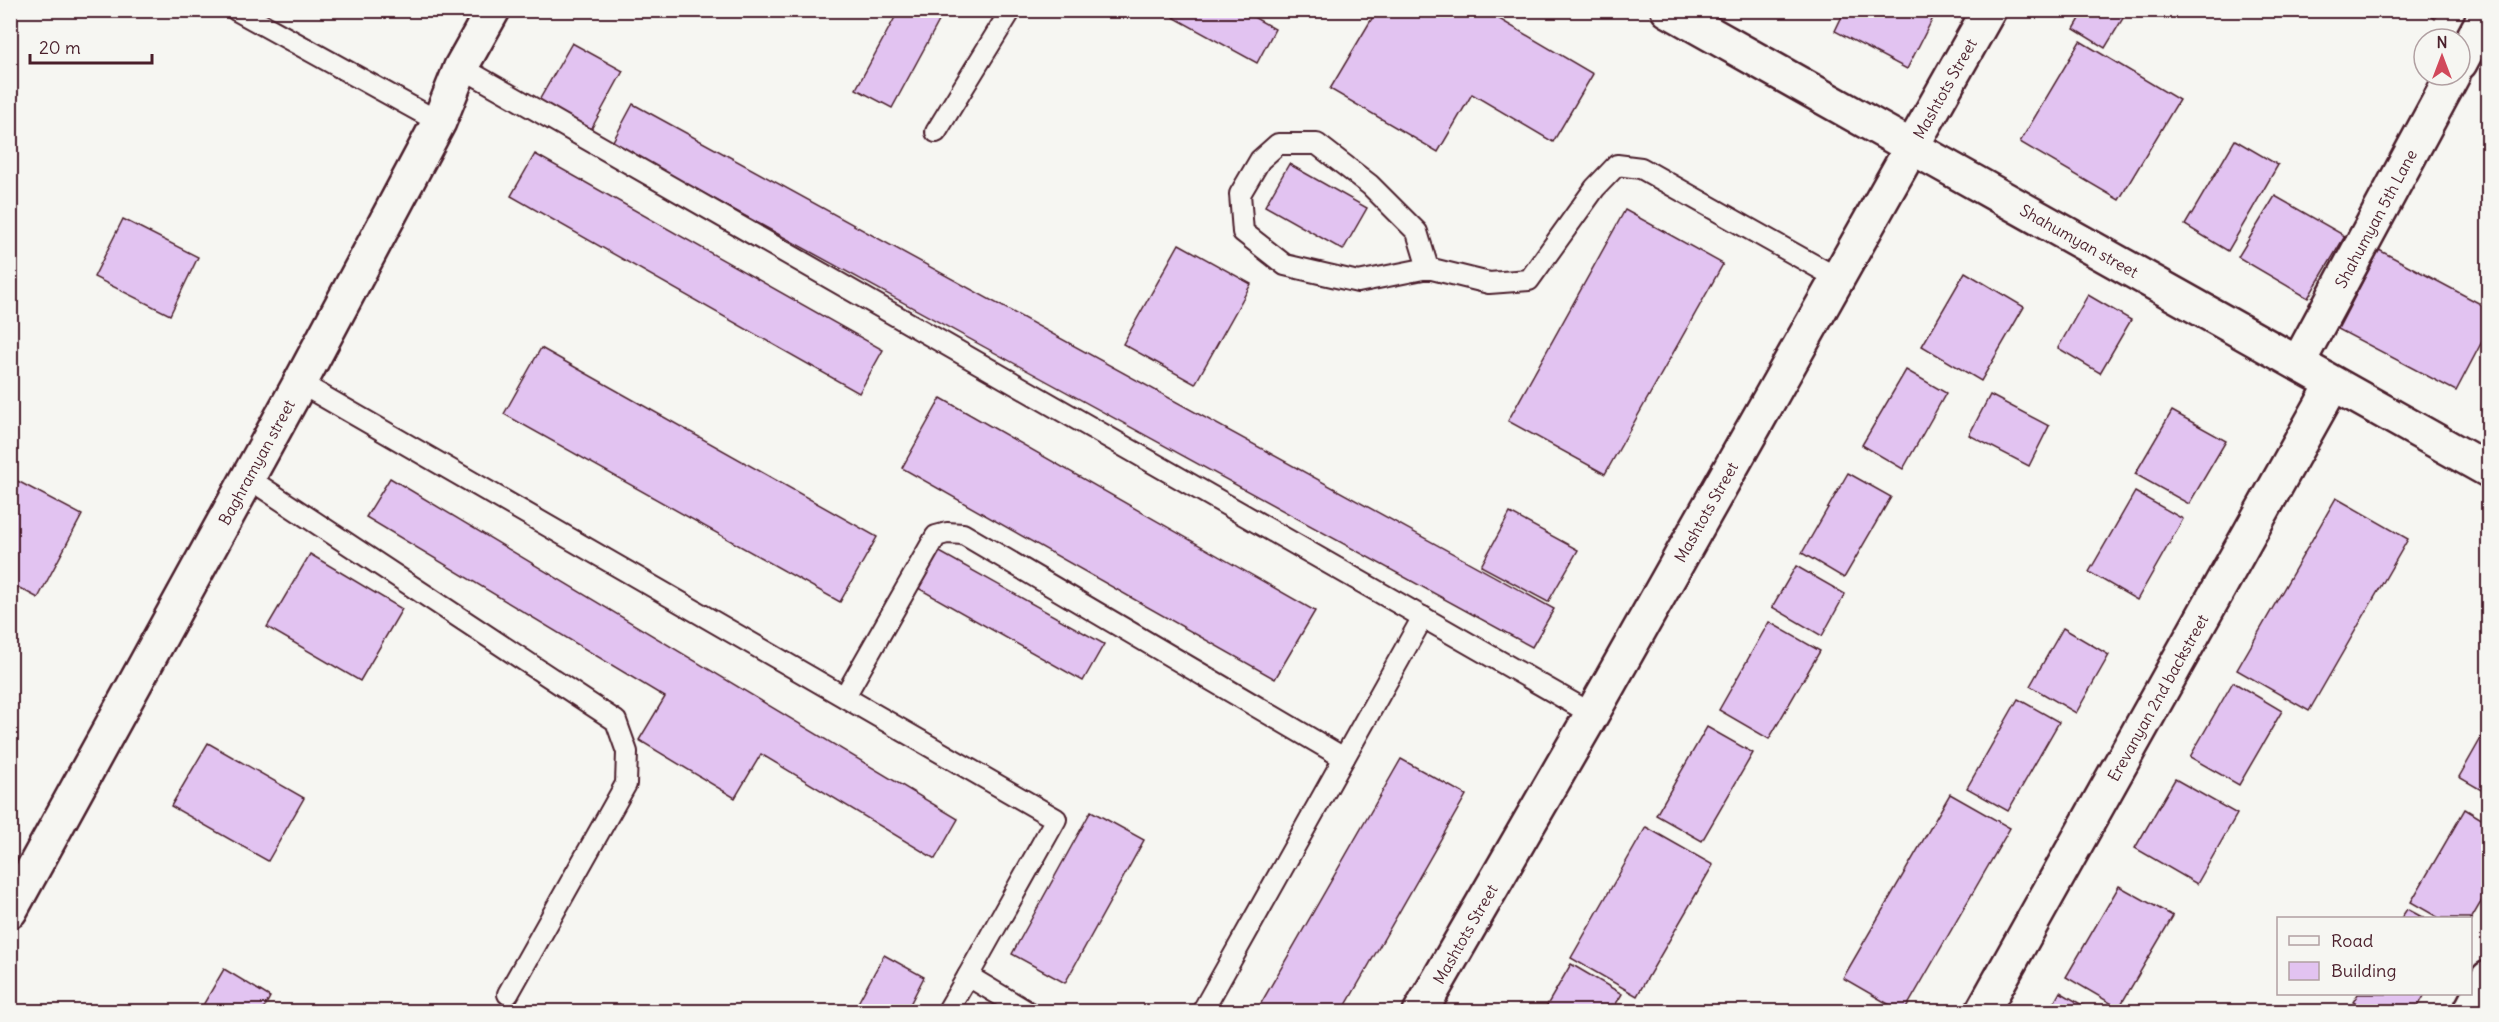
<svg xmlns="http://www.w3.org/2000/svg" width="2499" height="1022" viewBox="0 0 2499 1022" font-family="Delius,sans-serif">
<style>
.building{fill:#e2c3f1;stroke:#4a1f2b;stroke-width:1.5}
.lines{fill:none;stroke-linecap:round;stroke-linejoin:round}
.lane-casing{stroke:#4a1f2b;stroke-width:24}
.street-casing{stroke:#4a1f2b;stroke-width:38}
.secondary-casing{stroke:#4a1f2b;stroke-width:38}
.lane{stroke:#f6f6f2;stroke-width:20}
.street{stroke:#f6f6f2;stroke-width:33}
.secondary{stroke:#f6f6f2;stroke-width:33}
.labels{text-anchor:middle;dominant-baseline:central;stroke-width:4.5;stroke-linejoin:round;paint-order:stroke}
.street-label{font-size:16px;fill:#4a1f2b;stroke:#f6f6f2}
</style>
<rect width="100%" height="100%" fill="#f6f6f2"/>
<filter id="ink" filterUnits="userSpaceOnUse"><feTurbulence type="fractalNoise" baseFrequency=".0167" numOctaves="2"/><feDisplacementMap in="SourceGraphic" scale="12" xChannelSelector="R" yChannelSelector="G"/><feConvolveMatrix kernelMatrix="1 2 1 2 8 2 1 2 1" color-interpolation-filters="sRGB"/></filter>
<g filter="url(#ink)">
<g class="building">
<path d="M899 10H945L892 108 856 89Z"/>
<path d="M1176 10H1241L1275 29 1257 63 1173 17Z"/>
<path d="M1377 10H1484L1593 74 1553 142 1472 94 1438 152 1330 89Z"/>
<path d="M1845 10H1937L1907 69 1835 31Z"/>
<path d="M2085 10H2128L2105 48 2074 29Z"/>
<path d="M2420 10H2440L2435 19Z"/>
<path d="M2080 41 2179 100 2119 200 2020 142Z"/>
<path d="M572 43 623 71 589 133 537 104Z"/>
<path d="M633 104 1554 609 1532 647 612 143Z"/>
<path d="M2235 140 2278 165 2228 251 2185 225Z"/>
<path d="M535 154 883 350 859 393 511 196Z"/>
<path d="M1289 164 1367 208 1343 250 1265 206Z"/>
<path d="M2275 196 2345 236 2308 298 2238 257Z"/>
<path d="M1625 210 1723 264 1605 474 1508 421Z"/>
<path d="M123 219 198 257 170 315 94 277Z"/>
<path d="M1179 244 1251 284 1195 384 1123 344Z"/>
<path d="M2379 250 2488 308V330L2456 391 2338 329Z"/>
<path d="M1965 272 2024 307 1981 381 1922 346Z"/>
<path d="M2088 295 2131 320 2100 373 2058 348Z"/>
<path d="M541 348 877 537 840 602 504 414Z"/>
<path d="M1906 370 1946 393 1903 469 1862 445Z"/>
<path d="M1990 395 2049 426 2029 466 1969 435Z"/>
<path d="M941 398 1315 611 1275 679 902 468Z"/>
<path d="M2172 411 2226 441 2189 504 2135 474Z"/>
<path d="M1848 473 1891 497 1844 578 1802 553Z"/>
<path d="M10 477 82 515 38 598 10 583Z"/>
<path d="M390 478 958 819 935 859 761 754 735 798 639 740 665 697 366 517Z"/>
<path d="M2135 492 2183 519 2137 600 2089 572Z"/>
<path d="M2336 498 2408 539 2309 711 2237 670Z"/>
<path d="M1510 513 1578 550 1548 602 1481 566Z"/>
<path d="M938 551 1104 644 1083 681 918 588Z"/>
<path d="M310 554 402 609 360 681 267 627Z"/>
<path d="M1796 566 1845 594 1822 636 1772 607Z"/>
<path d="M1769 622 1820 651 1769 739 1719 710Z"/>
<path d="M2063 628 2109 655 2076 713 2030 686Z"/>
<path d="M2233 682 2282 711 2239 785 2190 757Z"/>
<path d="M2018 699 2059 722 2008 811 1967 788Z"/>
<path d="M2488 726V794L2459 777Z"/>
<path d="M1707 727 1753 753 1702 841 1656 815Z"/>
<path d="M208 743 304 798 268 861 171 806Z"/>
<path d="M1401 759 1466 795 1342 1012H1256Z"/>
<path d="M2175 779 2237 814 2197 884 2135 848Z"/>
<path d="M1950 794 2010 828 1904 1012H1902L1843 978Z"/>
<path d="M2465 809 2488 823V890L2470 921V918H2439L2411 902Z"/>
<path d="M1091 811 1144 840 1065 983 1012 954Z"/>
<path d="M1646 827 1713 865 1637 996 1571 958Z"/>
<path d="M2119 886 2173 916 2119 1008 2066 977Z"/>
<path d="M2407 909 2424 918H2401Z"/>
<path d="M884 955 924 977 906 1012H853Z"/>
<path d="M1571 964 1622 994 1611 1012H1543Z"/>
<path d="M224 969 270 997 262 1012H199Z"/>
<path d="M2060 992 2094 1012H2049Z"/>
<path d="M2358 994H2425L2415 1012H2370L2353 1002Z"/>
</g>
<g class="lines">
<defs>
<g id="lane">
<path d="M236 10 439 122"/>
<path d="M461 67 1592 714"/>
<path d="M936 132 1011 10"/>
<path d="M1428 268 1417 232 1370 185 1317 144H1278L1260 160 1240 194 1243 232 1285 265 1358 282 1428 268 1489 283 1529 280 1595 188 1617 165 1641 168 1837 278"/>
<path d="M300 383 1056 819 968 976 1028 1012"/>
<path d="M248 478 616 721 627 752 626 784 508 994"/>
<path d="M845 696 936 536 947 533 963 534 1344 758"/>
<path d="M947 1012 968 976"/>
<path d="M1202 1012 1423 617"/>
</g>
<g id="street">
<path d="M1668 10 1910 146"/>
<path d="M2460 63 2488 10"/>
<path id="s1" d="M2298 363 2453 75"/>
<path id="s2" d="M10 911 300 383 439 122 461 67 493 10"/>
<path id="s3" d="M1982 1012 2333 384"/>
<path d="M2470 1012 2488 978"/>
</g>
<g id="secondary">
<path id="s4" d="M1910 146 2488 470"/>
<path id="s5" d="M1420 1012 1592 714 1989 10"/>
</g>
</defs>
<use href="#lane" class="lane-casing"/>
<use href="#street" class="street-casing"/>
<use href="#secondary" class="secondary-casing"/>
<use href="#lane" class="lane"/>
<use href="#street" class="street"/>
<use href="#secondary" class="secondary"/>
</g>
</g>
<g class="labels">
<g class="street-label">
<text stroke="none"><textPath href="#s5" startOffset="1062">Mashtots Street</textPath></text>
<text stroke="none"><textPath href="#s1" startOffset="164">Shahumyan 5th Lane</textPath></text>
<text stroke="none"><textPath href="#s4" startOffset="194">Shahumyan street</textPath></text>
<text stroke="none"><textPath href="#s2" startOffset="512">Baghramyan street</textPath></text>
<text stroke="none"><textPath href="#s5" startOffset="576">Mashtots Street</textPath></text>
<text stroke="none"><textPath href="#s3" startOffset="360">Erevanyan 2nd backstreet</textPath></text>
<text stroke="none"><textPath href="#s5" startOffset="90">Mashtots Street</textPath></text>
</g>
</g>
<rect width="2499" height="1022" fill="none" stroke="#f6f6f2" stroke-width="36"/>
<rect x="18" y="18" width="2463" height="986" fill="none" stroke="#4a1f2b" stroke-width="2" filter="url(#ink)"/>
<rect x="2277" y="917" width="195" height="78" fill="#f6f6f2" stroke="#b1a0a2" stroke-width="1.5"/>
<rect x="2289" y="936" width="30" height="9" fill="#f6f6f2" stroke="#b1a0a2" stroke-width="1.5"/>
<text x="2331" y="947" font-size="18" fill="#4a1f2b">Road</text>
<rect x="2289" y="962" width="30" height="18" fill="#e2c3f1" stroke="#b1a0a2" stroke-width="1.5"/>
<text x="2331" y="977" font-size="18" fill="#4a1f2b">Building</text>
<g transform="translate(2442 57)"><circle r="28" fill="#f6f6f2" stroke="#b1a0a2" stroke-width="1.5"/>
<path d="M0-4.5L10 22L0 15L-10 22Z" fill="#d1495b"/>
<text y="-9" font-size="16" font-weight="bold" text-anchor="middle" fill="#4a1f2b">N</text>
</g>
<path d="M30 54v9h122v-9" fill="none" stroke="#4a1f2b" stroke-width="3"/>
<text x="39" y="54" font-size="18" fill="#4a1f2b" stroke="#f6f6f2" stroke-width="4.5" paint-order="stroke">20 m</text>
</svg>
